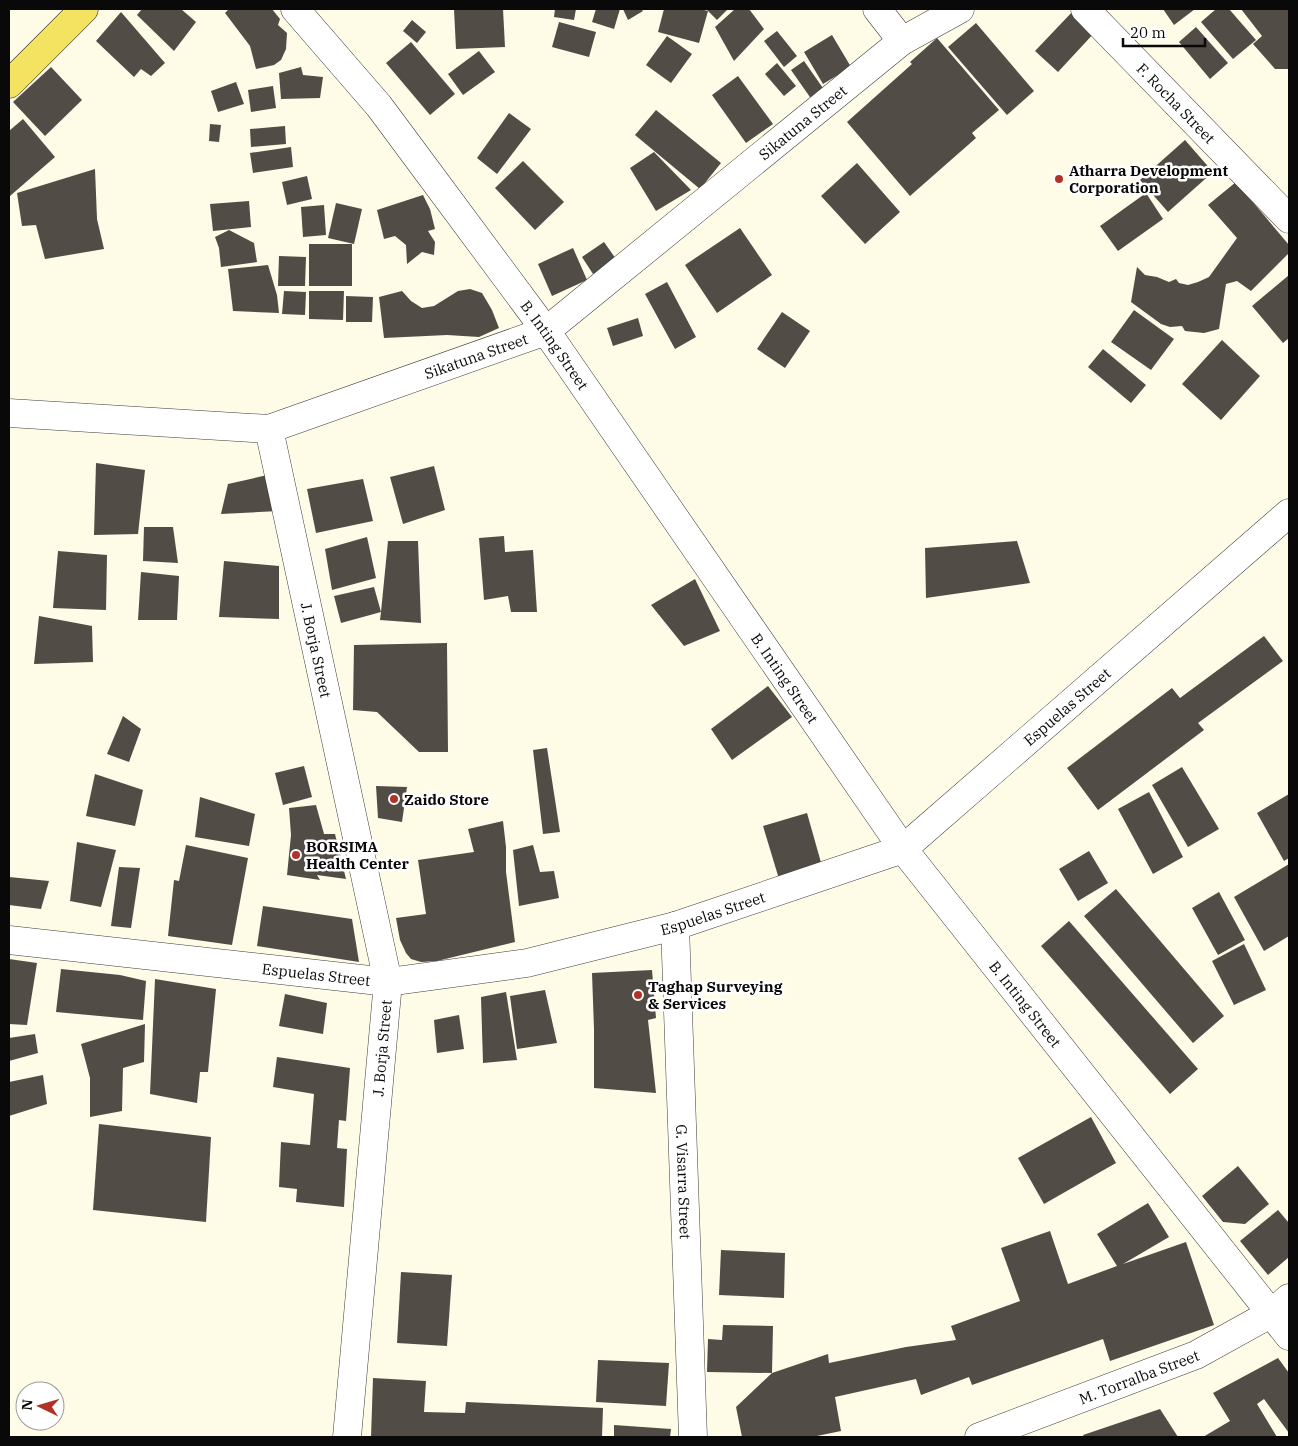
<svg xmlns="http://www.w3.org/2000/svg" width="1298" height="1446" viewBox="0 0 1298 1446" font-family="'IBM Plex Serif',serif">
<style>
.building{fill:#514c46}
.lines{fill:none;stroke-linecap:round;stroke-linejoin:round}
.minor-casing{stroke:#3c3c3c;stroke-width:29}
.major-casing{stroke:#1a1a1a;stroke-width:29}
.minor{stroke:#fff;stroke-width:28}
.major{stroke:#f4e261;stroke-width:28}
.poi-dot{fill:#b33228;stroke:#fff;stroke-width:2}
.labels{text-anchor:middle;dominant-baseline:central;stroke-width:5;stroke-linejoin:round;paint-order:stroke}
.street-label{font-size:15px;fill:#090909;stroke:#fff}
.poi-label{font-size:15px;font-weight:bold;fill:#090909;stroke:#fff;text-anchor:start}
</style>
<rect width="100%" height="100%" fill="#fefce7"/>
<g class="building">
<path d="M142 9H181L196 22 174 51 137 15Z"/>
<path d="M229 9H272L280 19 278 25 287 33 286 49 281 60 274 65 256 69 250 46 225 13Z"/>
<path d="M454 9H503L505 47 456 49Z"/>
<path d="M555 9H576L574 20 554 17Z"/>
<path d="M596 9H620L614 29 592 22Z"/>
<path d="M623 9H641L643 11 628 20Z"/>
<path d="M664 9H700L708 11 699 43 658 32Z"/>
<path d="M706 9H728L717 20Z"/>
<path d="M735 9H749L764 29 734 61 715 27Z"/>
<path d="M1163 9H1195L1174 25Z"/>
<path d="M1216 9H1229L1256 40 1233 59 1201 22Z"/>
<path d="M1241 9H1289V69H1275L1253 44 1262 36Z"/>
<path d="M1074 10 1096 31 1058 72 1035 51Z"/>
<path d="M121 12 165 63 151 76 141 69 134 77 96 41Z"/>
<path d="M412 20 426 32 417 43 403 31Z"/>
<path d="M559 22 596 32 589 57 552 47Z"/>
<path d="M976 23 1034 91 1007 115 948 47Z"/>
<path d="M1196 27 1228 63 1210 79 1179 42Z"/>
<path d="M777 31 797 56 784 67 764 41Z"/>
<path d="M832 35 851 67 823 84 804 52Z"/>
<path d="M667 36 692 54 671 83 646 65Z"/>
<path d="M937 38 999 110 972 133 976 138 910 196 847 122 912 64 910 62Z"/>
<path d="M411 42 455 94 430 115 386 63Z"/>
<path d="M479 51 495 72 463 95 448 74Z"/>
<path d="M804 61 825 91 812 100 791 70Z"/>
<path d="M777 63 796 86 784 96 765 74Z"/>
<path d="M51 67 82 100 45 136 13 102Z"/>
<path d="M301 67 303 75 323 77 320 98 281 99 279 73Z"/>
<path d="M738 76 773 124 746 143 712 95Z"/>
<path d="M236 82 244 104 218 112 211 91Z"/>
<path d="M273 86 276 108 251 112 248 90Z"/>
<path d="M656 110 721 163 700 189 635 135Z"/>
<path d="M509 113 531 129 497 174 477 158Z"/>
<path d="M23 119 55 157 10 196 9 195V131Z"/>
<path d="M210 124 221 125 219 142 209 141Z"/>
<path d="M285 126 286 144 251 147 250 129Z"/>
<path d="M1185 140 1213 172 1168 212 1140 180Z"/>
<path d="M291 147 293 167 253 173 250 153Z"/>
<path d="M654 152 691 190 656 211 630 168Z"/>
<path d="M523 161 564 202 535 230 495 188Z"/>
<path d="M857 163 900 212 865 244 821 196Z"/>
<path d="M95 169 97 219 104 249 45 259 36 225 22 226 17 193Z"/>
<path d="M307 176 312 199 287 205 282 182Z"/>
<path d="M1236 182 1289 245V253L1251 291 1237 281 1226 284 1219 329 1204 333 1185 331 1182 326 1170 327 1161 324 1131 302 1137 267 1145 275 1157 277 1169 282 1176 279 1179 283 1188 285 1198 282 1209 277 1237 238 1208 205Z"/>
<path d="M1146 193 1163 219 1118 251 1100 226Z"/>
<path d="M423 195 430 209 435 229 428 231 435 242 434 255 422 252 407 264 406 245 395 236 384 239 377 210Z"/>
<path d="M249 201 251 227 213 231 210 204Z"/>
<path d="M336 203 362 209 354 244 328 238Z"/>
<path d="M324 205 326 235 303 237 301 207Z"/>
<path d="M740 228 772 275 717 313 685 265Z"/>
<path d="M229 230 254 243 257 262 221 267 219 248 215 237Z"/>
<path d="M604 242 616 259 593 274 582 257Z"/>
<rect x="309" y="244" width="43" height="42"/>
<path d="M573 248 587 280 552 296 538 264Z"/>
<path d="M279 256 306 257 305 286H278Z"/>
<path d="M268 265 277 295 279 313 233 311 228 269Z"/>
<path d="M1289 275V338L1283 343 1252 306Z"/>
<path d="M667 282 696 337 675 349 645 294Z"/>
<path d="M470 289 482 293 492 310 499 328 479 337 447 335 384 338 379 297 402 291 411 301 422 308 434 306 458 291Z"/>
<path d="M284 291 306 292 305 315 282 314Z"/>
<path d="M309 291H344L343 320 309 319Z"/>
<path d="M346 296 373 297 372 322H346Z"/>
<path d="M1134 310 1174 339 1151 370 1111 342Z"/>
<path d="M782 312 810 331 785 368 757 349Z"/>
<path d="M638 318 643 336 613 346 607 328Z"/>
<path d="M1222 340 1260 376 1221 420 1182 384Z"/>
<path d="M1103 349 1146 385 1131 403 1088 367Z"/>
<path d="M96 463 145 470 138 534 94 535Z"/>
<path d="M434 466 445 510 403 524 390 477Z"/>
<path d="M272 474 279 511 221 514 228 484Z"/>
<path d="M363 479 373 521 316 533 307 489Z"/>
<path d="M144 527H173L178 563 143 561Z"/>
<path d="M504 536 505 552 533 550 537 612H511L508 596 484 600 479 538Z"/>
<path d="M367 537 376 578 332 590 325 549Z"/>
<path d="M388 541H418L421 623 380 620 381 612 341 623 334 596 374 587 381 612Z"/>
<path d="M1017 541 1030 583 926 598 925 548Z"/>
<path d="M58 551 107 555 106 610 53 608Z"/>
<path d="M224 561 279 566V619L219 617Z"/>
<path d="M141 572 179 576 177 620H138Z"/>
<path d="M695 579 720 631 684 646 651 605Z"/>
<path d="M39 616 92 626 93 662 34 664Z"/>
<path d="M1264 636 1283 661 1198 723 1204 730 1098 810 1067 768 1172 688 1180 698Z"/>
<path d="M447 643 448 752H419L377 712 353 710 354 645Z"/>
<path d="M768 686 792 717 732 760 711 729Z"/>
<path d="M123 716 141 729 129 762 107 754Z"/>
<path d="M547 748 560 832 543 834 533 750Z"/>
<path d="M304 766 312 797 283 805 275 773Z"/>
<path d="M1182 767 1219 829 1188 847 1152 785Z"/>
<path d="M95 774 143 790 135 826 86 816Z"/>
<path d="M376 786 407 787 402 822 378 818Z"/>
<path d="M1149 792 1183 857 1153 874 1118 809Z"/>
<path d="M1289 794V858L1284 861 1257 813Z"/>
<path d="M200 797 255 814 249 846 195 837Z"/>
<path d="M316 805 324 834H335L346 879 317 875 320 880 287 875 291 835 289 808Z"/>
<path d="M807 813 822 866 779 879 763 826Z"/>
<path d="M503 821 506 847V872L515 942 437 961 421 962 411 959 406 953 400 940 396 918 426 914 418 860 474 852 468 829Z"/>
<path d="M77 842 116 850 101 907 70 901Z"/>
<path d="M186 845 248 858 232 945 168 936 174 880 179 881Z"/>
<path d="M533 845 540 872 554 871 559 898 519 906 513 850Z"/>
<path d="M1089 851 1108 883 1078 901 1059 869Z"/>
<path d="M1289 864V936L1264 951 1234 897Z"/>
<path d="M119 867 140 868 131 928 111 926Z"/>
<path d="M9 877 49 881 41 909 9 905Z"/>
<path d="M1116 889 1224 1016 1193 1043 1084 916Z"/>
<path d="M1219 892 1245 940 1218 955 1192 908Z"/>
<path d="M263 906 352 919 359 962 257 946Z"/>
<path d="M1069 921 1198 1069 1170 1094 1041 946Z"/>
<path d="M1244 944 1266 990 1234 1005 1212 961Z"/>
<path d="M9 959 37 963 27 1025 9 1024Z"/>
<path d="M61 969 120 975 146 981 143 1020 56 1012Z"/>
<path d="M652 970 656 1018 648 1020 656 1093 594 1088V1029L592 973Z"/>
<path d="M155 979 216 989 208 1072H200L197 1103 150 1094Z"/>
<path d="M545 990 557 1043 517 1049 510 996Z"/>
<path d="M506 992 517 1060 483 1063 481 997Z"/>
<path d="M285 994 327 1003 323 1034 279 1026Z"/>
<path d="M459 1015 464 1049 437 1053 434 1020Z"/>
<path d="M145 1024 144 1062 123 1068 122 1111 90 1117V1078L81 1044Z"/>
<path d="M35 1034 38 1053 9 1061V1038Z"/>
<path d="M277 1057 350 1068 346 1121 339 1120 337 1148 347 1149 344 1207 296 1202 297 1189 279 1187 281 1142 310 1145 314 1094 273 1087Z"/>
<path d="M43 1075 47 1104 9 1116V1082Z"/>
<path d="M1091 1117 1116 1163 1044 1204 1018 1158Z"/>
<path d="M99 1124 211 1137 206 1222 93 1210Z"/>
<path d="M1238 1166 1269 1204 1245 1224 1223 1222 1202 1196Z"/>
<path d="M1148 1203 1169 1237 1123 1264 1186 1242 1214 1325 1110 1361 1103 1339 972 1385 969 1377 921 1395 916 1379 835 1397 841 1431 812 1437H742L736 1407 772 1373 828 1354 829 1363 906 1347 956 1340 951 1326 1020 1301 1001 1248 1050 1231 1068 1284 1117 1266 1097 1234Z"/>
<path d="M1278 1210 1289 1223V1257L1268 1275 1240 1241Z"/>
<path d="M721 1250 785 1253 784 1298 719 1295Z"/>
<path d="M401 1272 452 1275 447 1346 397 1343Z"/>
<path d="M723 1325 773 1326 772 1373 707 1372 708 1339 722 1340Z"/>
<path d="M1278 1358 1289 1373V1433L1264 1399 1257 1404 1277 1437H1203L1230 1421 1213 1393Z"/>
<path d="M598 1360 669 1363 666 1406 596 1402Z"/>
<path d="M373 1378 426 1381 424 1412 465 1413 466 1402 603 1408 602 1437H371Z"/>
<path d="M1160 1409 1178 1437H1084L1083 1435Z"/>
<path d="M614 1425 671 1429 670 1437H614Z"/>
</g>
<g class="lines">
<defs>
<g id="minor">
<path id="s1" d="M295 9 379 106 546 331 903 849 1289 1336"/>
<path d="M877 9 902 41"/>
<path id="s2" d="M1085 9 1289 219"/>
<path id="s3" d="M9 413 269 429 546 331 902 41 960 9"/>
<path id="s4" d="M269 429 388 982 347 1437"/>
<path id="s5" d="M675 926 693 1437"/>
<path id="s6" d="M9 940 388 982 527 963 675 926 903 849 1289 513"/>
<path id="s7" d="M979 1437 1196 1355 1272 1313 1289 1298"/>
</g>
<path id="major" d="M9 84 84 9"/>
</defs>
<use href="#minor" class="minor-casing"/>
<use href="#major" class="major-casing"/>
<use href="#minor" class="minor"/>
<use href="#major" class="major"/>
</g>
<g class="poi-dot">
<circle cx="1059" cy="179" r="5"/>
<circle cx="394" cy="799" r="5"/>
<circle cx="296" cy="855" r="5"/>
<circle cx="638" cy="995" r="5"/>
</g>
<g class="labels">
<g class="street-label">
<text stroke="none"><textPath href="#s2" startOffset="131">F. Rocha Street</textPath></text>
<text stroke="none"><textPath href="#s3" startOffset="885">Sikatuna Street</textPath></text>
<text stroke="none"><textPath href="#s1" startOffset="425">B. Inting Street</textPath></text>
<text stroke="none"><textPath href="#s3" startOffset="480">Sikatuna Street</textPath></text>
<text stroke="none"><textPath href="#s4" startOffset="226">J. Borja Street</textPath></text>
<text stroke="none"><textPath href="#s1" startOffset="830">B. Inting Street</textPath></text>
<text stroke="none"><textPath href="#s6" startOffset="1132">Espuelas Street</textPath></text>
<text stroke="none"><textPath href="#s6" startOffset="714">Espuelas Street</textPath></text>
<text stroke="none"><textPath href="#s6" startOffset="309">Espuelas Street</textPath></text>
<text stroke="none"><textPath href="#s1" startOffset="1235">B. Inting Street</textPath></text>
<text transform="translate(382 1048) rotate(-85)">J. Borja Street</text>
<text stroke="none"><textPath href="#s5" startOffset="256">G. Visarra Street</textPath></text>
<text stroke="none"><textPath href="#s7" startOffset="171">M. Torralba Street</textPath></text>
</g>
<g class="poi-label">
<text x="1069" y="170">Atharra Development<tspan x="1069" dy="17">Corporation</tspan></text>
<text x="404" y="799">Zaido Store</text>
<text x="306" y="846">BORSIMA<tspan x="306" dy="17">Health Center</tspan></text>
<text x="648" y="986">Taghap Surveying<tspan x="648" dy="17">&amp; Services</tspan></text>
</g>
</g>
<rect width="1298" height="1446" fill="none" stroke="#090909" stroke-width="20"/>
<g transform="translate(40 1406) rotate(275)"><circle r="24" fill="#ffffff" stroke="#9d9d9d"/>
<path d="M0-4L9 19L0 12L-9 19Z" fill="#b33228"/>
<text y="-8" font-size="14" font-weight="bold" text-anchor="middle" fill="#090909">N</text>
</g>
<path d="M1123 38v8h82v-8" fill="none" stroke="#090909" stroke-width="2.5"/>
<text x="1130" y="38" font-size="15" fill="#090909" stroke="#ffffff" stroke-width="4" paint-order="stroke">20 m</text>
</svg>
